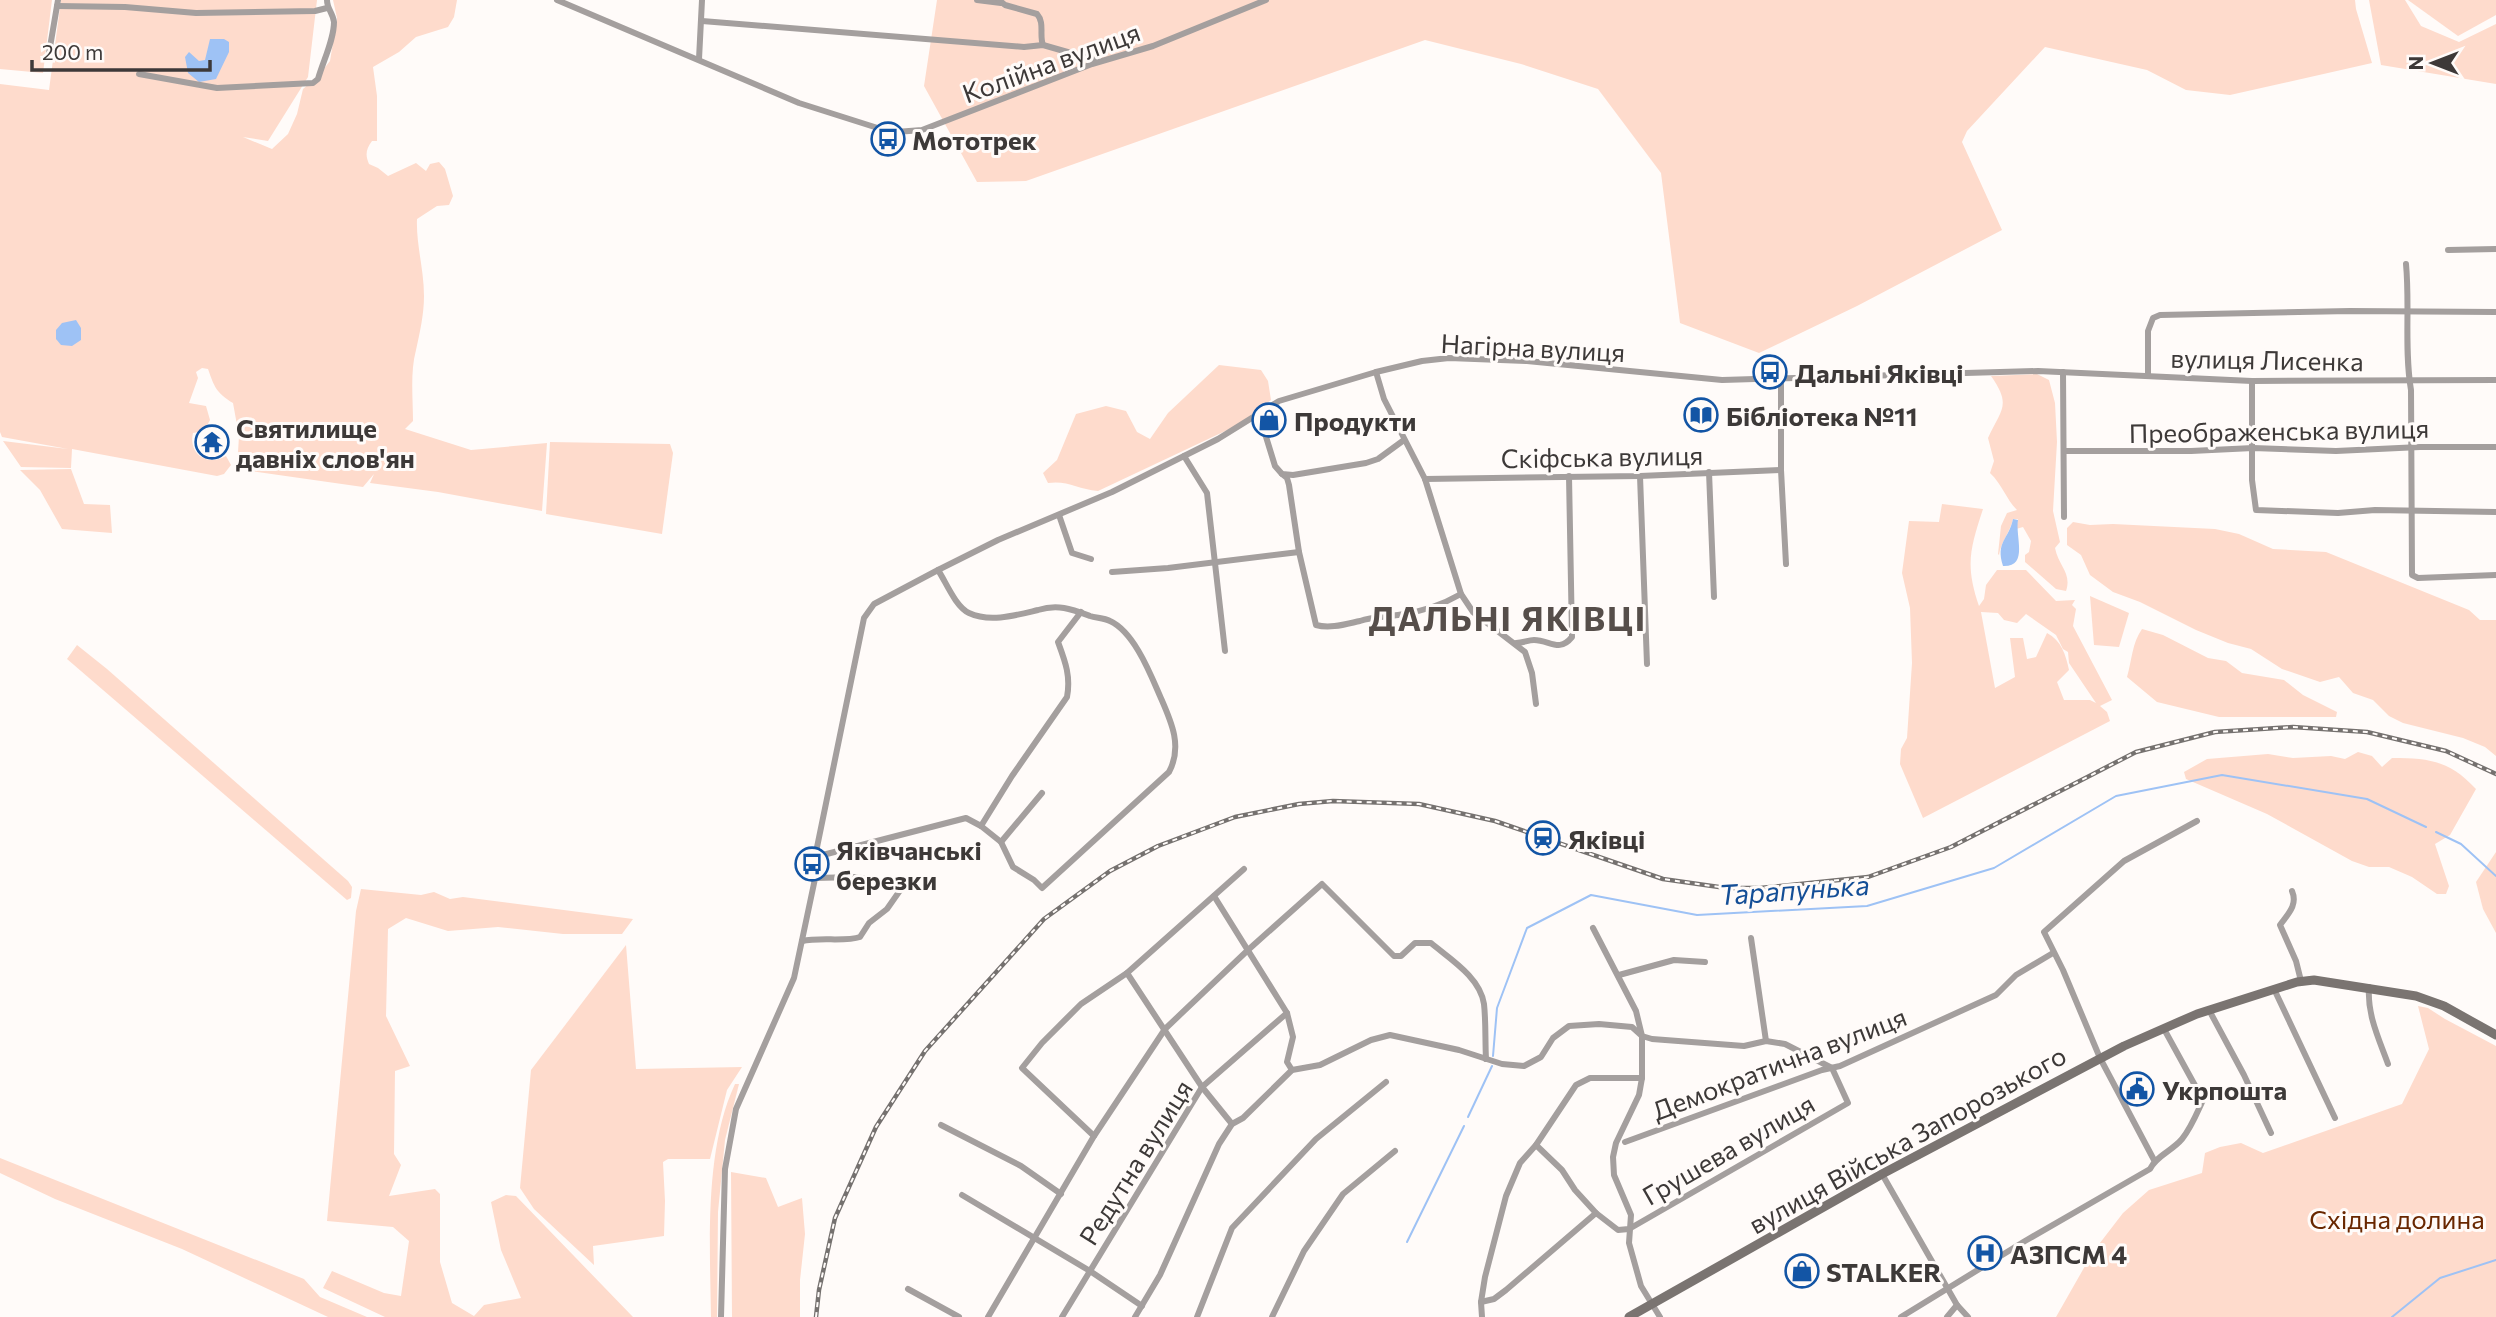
<svg xmlns="http://www.w3.org/2000/svg" width="2496" height="1317" viewBox="0 0 2496 1317" font-family="Commissioner,sans-serif">
<style>
.green{fill:#fedbcc;fill-rule:evenodd}
.water{fill:#9ec2f5}
.lines{fill:none;stroke-linecap:round;stroke-linejoin:round}
.stream{stroke:#9ec2f5;stroke-width:2}
.street{stroke:#a49f9e;stroke-width:6}
.secondary{stroke:#7a7471;stroke-width:9}
.rail-casing{stroke:#75716f;stroke-width:4.5}
.rail{stroke:#fffbf9;stroke-width:2;stroke-dasharray:5;stroke-linecap:butt}
.labels{text-anchor:middle;dominant-baseline:central;stroke-width:6;stroke-linejoin:round;paint-order:stroke}
.street-label{font-size:26px;fill:#3d3938;stroke:#fffbf9}
.poi-label{font-size:26px;font-weight:bold;fill:#3d3938;stroke:#fffbf9;text-anchor:start}
.park-label{font-size:26px;fill:#692700;stroke:#fffbf9}
.water-label{font-size:28px;font-style:italic;fill:#144e96;stroke:#fffbf9}
.district-label{font-size:33px;font-weight:bold;letter-spacing:2px;fill:#564e4a;stroke:#fffbf9}
</style>
<rect width="100%" height="100%" fill="#fffbf9"/>
<g class="green">
<path d="M0 0H52L43 73 0 69Z"/>
<path d="M61 0H317L308 77 268 141 243 137 272 149 288 134 297 114 303 89 319 75 330 61 337 18 333 0H457L454 17 448 27 416 37 399 52 373 67 377 96V141H372C366 149 365 155 369 164L378 168 388 176 416 163 426 171 430 164 439 162 445 169 453 196 449 205 437 206 417 219C416 245 424 269 424 296 424 314 420 332 416 350 410 372 413 399 413 421L405 429 471 450 547 443 542 511 438 492 370 483 374 474 363 487 237 469 239 436 233 403C216 393 214 386 208 369L202 368 196 372 198 378 189 403 206 406 210 420 204 431 193 433C188 454 208 467 226 456L231 465 224 474 217 476 72 449 71 468 21 467 3 441 68 449 2 437 0 432V84L49 90Z"/>
<path d="M937 0H2355L2356 9 2372 63 2230 95 2186 90 2147 70 2045 47 1967 131 1962 142 2002 230 1857 306 1759 353 1680 323 1661 173 1598 89 1521 64 1425 40 1026 181 977 182 924 86Z"/>
<path d="M2369 0H2405L2421 26 2459 42 2496 24V84L2381 65Z"/>
<path d="M2408 0H2496V15L2458 36Z"/>
<path d="M1219 365 1261 370 1268 381 1271 400 1238 425 1098 491C1078 489 1067 480 1048 483L1043 473 1057 460 1076 414 1106 406 1126 411 1137 432 1150 439 1168 413Z"/>
<path d="M2037 374 2049 380 2055 403 2057 442 2053 511 2060 542 2055 548C2059 567 2072 573 2066 591L2056 589 2025 562V555L2029 552 2031 541 2023 527 2016 529 2018 519H2013C2010 533 2001 541 1999 555L1998 554 2001 526 2007 513 2017 510C2006 499 2002 484 1990 473L1994 461 1988 438C2001 409 2012 406 1991 376Z"/>
<path d="M550 442 670 444 673 453 662 534 546 514Z"/>
<path d="M71 469 84 504 110 505 112 533 62 529 40 490 20 470Z"/>
<path d="M1942 504 1983 509C1970 549 1965 565 1979 606L1984 599 1986 585 1997 570H2026L2056 601 2075 600 2072 605 2076 609 2073 626 2112 700 2100 706 2107 712 2110 721 1923 818 1900 764 1901 749 1907 738 1912 663 1910 608 1902 573 1909 521 1939 522ZM1981 612 1998 613 2004 620 2017 623 2026 614 2056 635 2063 649 2068 652 2069 663 2096 703 2090 700H2064L2057 682 2069 670C2066 655 2061 640 2047 633L2036 657 2027 659 2023 638H2010L2015 677 1995 688Z"/>
<path d="M2073 522 2090 525 2113 524 2215 529 2239 534 2273 549 2326 552 2469 610 2480 620H2496V756L2485 747 2463 738 2403 723 2389 716 2373 700 2353 693 2339 677 2320 682 2282 669 2251 649 2228 643 2196 630 2140 602 2113 592 2090 575 2081 555 2067 545V528Z"/>
<path d="M2090 596 2129 613 2119 647 2094 645Z"/>
<path d="M2142 629 2163 635 2208 658 2226 661 2242 673 2284 680 2303 695 2337 712 2336 717H2219L2157 702 2127 677C2132 660 2132 643 2142 629Z"/>
<path d="M77 645 107 669 348 881 352 887 351 898 347 900 67 659Z"/>
<path d="M2358 752 2372 756 2382 767 2392 758C2430 758 2450 761 2476 789L2450 835 2435 844 2449 886 2446 894H2437L2412 877 2389 867H2369L2352 861 2267 814 2186 779 2184 772 2207 759 2268 754 2293 758 2331 756 2345 759Z"/>
<path d="M2496 852V933L2483 909 2476 882Z"/>
<path d="M361 889 421 895 434 892 450 899 463 897 633 919 622 934H563L498 927 448 931 406 918 388 929 386 1016 410 1066 395 1071 394 1154 401 1165 389 1196 435 1189 440 1194V1262L452 1303 474 1316 484 1305 521 1298 501 1250 491 1202 506 1195 516 1196 633 1317H385L323 1288 332 1271 384 1293 401 1296 409 1241 393 1227 327 1221 356 911Z"/>
<path d="M626 945 636 1069 742 1067 727 1090 710 1159H668L663 1162 665 1201 664 1236 593 1246 594 1265 534 1209 520 1188 531 1070Z"/>
<path d="M2418 1006 2428 1008 2445 1019 2496 1046V1317H2056L2093 1252 2123 1213 2149 1190 2202 1173 2205 1153 2220 1147 2241 1143 2263 1153 2402 1104 2429 1049Z"/>
<path d="M735 1084H739L725 1140 718 1212 717 1317H711C710 1246 704 1150 735 1084Z"/>
<path d="M0 1158 304 1279 320 1297 367 1317H328L182 1249 55 1199 0 1173Z"/>
<path d="M731 1172 766 1178 778 1207 802 1198 805 1234 800 1280V1317H732Z"/>
</g>
<g class="water">
<path d="M210 39H224L229 42V52L216 79 199 82 188 73 185 57 189 52 199 61 205 60Z"/>
<path d="M76 320 81 328V340L72 346 61 345 56 339V330L62 323Z"/>
<path d="M2013 519 2018 520C2015 537 2029 567 2003 566 1995 542 2009 539 2013 519Z"/>
</g>
<g class="lines">
<g class="stream">
<path d="M2436 832 2461 844 2496 876"/>
<path d="M1493 1056 1497 1008 1527 928 1591 895 1697 915 1867 906 1994 868 2116 796 2222 775 2367 799 2426 827"/>
<path d="M1468 1117 1492 1066"/>
<path d="M1407 1242 1464 1126"/>
<path d="M2392 1317 2440 1278 2496 1260"/>
</g>
<g class="street">
<path d="M557 0 799 103 884 130 896 132 922 130 1092 64 1153 46 1266 0"/>
<path d="M977 0 1001 3"/>
<path d="M999 0 1005 5 1037 14C1045 23 1039 35 1043 45"/>
<path d="M57 6 125 7 196 13 315 11 327 8"/>
<path d="M702 21 1024 47 1043 45 1099 61"/>
<path d="M49 53 58 0"/>
<path d="M699 59 702 0"/>
<path d="M139 74 217 88 313 83 318 79C323 61 334 40 334 22 333 13 327 9 327 0"/>
<path d="M2448 250 2496 249"/>
<path d="M2406 264C2410 306 2404 349 2411 390L2412 575 2418 578 2496 575"/>
<path d="M1376 372 1384 399 1425 479 1461 594 1473 612 1525 652 1532 673 1536 704"/>
<path d="M2063 372 2064 517"/>
<path d="M2148 376V331L2153 318 2160 315 2350 311 2496 312"/>
<path d="M1781 379V470L1786 564"/>
<path d="M2252 381V480L2256 510 2338 513 2375 510 2496 512"/>
<path d="M1259 414 1275 466 1282 474 1293 475 1366 463 1378 459 1404 440"/>
<path d="M2064 451H2191L2253 448 2336 451 2420 447H2496"/>
<path d="M1184 456 1207 493 1225 651"/>
<path d="M1709 472 1714 597"/>
<path d="M1282 474 1287 478 1289 485 1299 552 1316 625C1330 629 1346 624 1360 621 1372 617 1386 617 1398 615 1421 612 1442 605 1461 594"/>
<path d="M1640 476 1647 664"/>
<path d="M1425 479 1640 476 1781 470"/>
<path d="M1059 515 1072 553 1091 559"/>
<path d="M1112 572 1168 568 1299 552"/>
<path d="M1516 643C1523 643 1528 640 1534 640 1550 640 1559 653 1572 637L1569 476"/>
<path d="M981 826 1012 776 1067 697C1071 676 1065 661 1058 642L1081 612"/>
<path d="M1001 842 1042 793"/>
<path d="M815 857 966 818 981 826 1001 842 1013 867 1034 880 1042 888 1169 772C1183 746 1171 721 1160 696 1150 673 1134 632 1110 621 1104 618 1096 618 1090 616 1071 609 1058 604 1038 610 1017 615 990 623 969 613 955 606 946 582 938 570"/>
<path d="M2292 891C2298 905 2288 914 2280 925L2296 961 2301 981"/>
<path d="M1214 896 1287 1013 1293 1037 1287 1062 1292 1070"/>
<path d="M1593 928 1636 1011 1642 1036V1078L1639 1095 1616 1143 1613 1157 1614 1175 1631 1215 1629 1243 1641 1286 1660 1317"/>
<path d="M1751 938 1766 1041"/>
<path d="M802 941C820 937 846 942 860 937L869 923 887 909 901 889 895 884 856 877 815 878"/>
<path d="M1127 973 1202 1087 1232 1124"/>
<path d="M1619 975 1674 960 1705 962"/>
<path d="M2369 987C2367 1015 2379 1039 2388 1064"/>
<path d="M2274 989 2335 1118"/>
<path d="M2209 1010 2244 1075 2271 1133"/>
<path d="M941 1125 1021 1166 1061 1194"/>
<path d="M1094 1136 1022 1068 1042 1043 1081 1004 1127 973 1244 869"/>
<path d="M1625 1142 1822 1070 1840 1066 1996 995 2016 975 2053 953"/>
<path d="M1536 1145 1562 1170 1575 1190 1596 1213"/>
<path d="M2154 1160 2100 1058 2063 970 2044 932 2124 861 2197 821"/>
<path d="M1882 1174 1957 1305 1968 1317"/>
<path d="M962 1195 1090 1271 1142 1306"/>
<path d="M908 1289 959 1317"/>
<path d="M721 1317 725 1169 736 1109 794 978 816 874 815 857 864 618 874 604 938 570 998 540 1112 492 1218 439 1279 401 1376 372 1422 361 1449 358 1527 361 1722 380 2038 371 2252 381 2496 380"/>
<path d="M988 1317 1094 1136 1165 1029 1248 950 1322 884 1394 956H1401L1415 943H1431C1450 959 1480 977 1484 1004 1486 1022 1485 1041 1486 1059"/>
<path d="M1062 1317 1202 1087 1287 1013"/>
<path d="M1135 1317 1160 1275 1219 1144 1232 1124 1243 1118 1292 1070 1320 1065 1371 1040 1390 1035 1459 1050 1502 1064 1524 1066 1541 1057 1553 1038 1569 1026 1599 1024 1632 1027 1642 1036 1652 1039 1744 1046 1766 1041 1785 1044 1832 1068 1848 1103 1629 1229 1618 1230 1596 1213 1506 1290 1494 1299 1481 1302"/>
<path d="M1197 1317 1232 1228 1316 1139 1386 1082"/>
<path d="M1272 1317 1304 1251 1343 1194 1395 1151"/>
<path d="M1482 1317 1481 1302 1485 1277 1506 1196 1520 1163 1536 1145 1576 1085 1590 1078H1642"/>
<path d="M1901 1317 2025 1241 2150 1169C2156 1156 2172 1151 2182 1139 2191 1128 2197 1113 2203 1100L2164 1029"/>
<path d="M1947 1317 1957 1305"/>
</g>
<path class="secondary" d="M1629 1317 1882 1174 2124 1046 2197 1014 2297 982 2314 980 2416 996 2444 1006 2496 1035"/>
<defs>
<path id="rail" d="M816 1317 819 1290 835 1218 876 1127 925 1051 1044 919 1110 871 1158 846 1235 817 1299 804 1333 801 1419 804 1495 821 1663 879 1726 888H1760L1868 877 1951 847 2136 752 2215 732 2293 727 2367 732 2446 751 2496 774"/>
</defs>
<use href="#rail" class="rail-casing"/>
<use href="#rail" class="rail"/>
</g>
<defs>
<symbol id="bus-ring" viewBox="-11 -11 22 22"><circle r="9.5" fill="#fffbf9" stroke="#1355a5" stroke-width="1.5"/><path d="M-5-6H5V4H4V6H2V4H-2V6H-4V4H-5ZM-3.5-4V0h7V-4ZM-3.5 1.2v1.5H-2V1.2ZM2 1.2v1.5H3.5V1.2Z" fill="#1355a5"/></symbol>
<symbol id="library-ring" viewBox="-11 -11 22 22"><circle r="9.5" fill="#fffbf9" stroke="#1355a5" stroke-width="1.5"/><path d="M-6-4Q-3-5.5-.7-3.5V5Q-3 3-6 4ZM6-4Q3-5.5 .7-3.5V5Q3 3 6 4Z" fill="#1355a5"/></symbol>
<symbol id="shop-ring" viewBox="-11 -11 22 22"><circle r="9.5" fill="#fffbf9" stroke="#1355a5" stroke-width="1.5"/><path d="M-5-2.5h2.3a2.7 3.5 0 0 1 5.4 0H5L5.5 6h-11ZM-1.5-2.5h3a1.5 2.3 0 0 0-3 0Z" fill="#1355a5"/></symbol>
<symbol id="temple-ring" viewBox="-11 -11 22 22"><circle r="9.5" fill="#fffbf9" stroke="#1355a5" stroke-width="1.5"/><path d="M0-6L5-2H3V0L6.5 2.5H4V6H1.5V3h-3V6H-4V2.5H-6.5L-3 0V-2H-5Z" fill="#1355a5"/></symbol>
<symbol id="station-ring" viewBox="-11 -11 22 22"><circle r="9.5" fill="#fffbf9" stroke="#1355a5" stroke-width="1.5"/><path d="M-3-6H3Q5-6 5-4V2Q5 4 3 4L4.5 6H3L1.5 4h-3L-3 6H-4.5L-3 4Q-5 4-5 2V-4Q-5-6-3-6ZM-3.5-4v3h7v-3ZM-3.5 1v1.5H-2V1ZM2 1v1.5H3.5V1Z" fill="#1355a5"/></symbol>
<symbol id="civic-ring" viewBox="-11 -11 22 22"><circle r="9.5" fill="#fffbf9" stroke="#1355a5" stroke-width="1.5"/><path d="M-.6-6.5H3V-4.5H.6V-3L4-1V1h2V6H-6V1h2V-1L-.6-3ZM-1.2 2.5V6h2.4V2.5Z" fill="#1355a5"/></symbol>
<symbol id="hospital-ring" viewBox="-11 -11 22 22"><circle r="9.5" fill="#fffbf9" stroke="#1355a5" stroke-width="1.5"/><path d="M-5-5h3v3.5h4V-5h3V5h-3V1.5h-4V5h-3Z" fill="#1355a5"/></symbol>
</defs>
<g fill-rule="evenodd">
<use href="#bus-ring" x="869" y="120" width="38" height="38"/>
<use href="#bus-ring" x="1751" y="353" width="38" height="38"/>
<use href="#library-ring" x="1682" y="396" width="38" height="38"/>
<use href="#shop-ring" x="1250" y="401" width="38" height="38"/>
<use href="#temple-ring" x="193" y="423" width="38" height="38"/>
<use href="#station-ring" x="1524" y="819" width="38" height="38"/>
<use href="#bus-ring" x="793" y="845" width="38" height="38"/>
<use href="#civic-ring" x="2118" y="1070" width="38" height="38"/>
<use href="#hospital-ring" x="1966" y="1234" width="38" height="38"/>
<use href="#shop-ring" x="1783" y="1252" width="38" height="38"/>
</g>
<g class="labels">
<g class="street-label">
<text transform="translate(1051 62) rotate(-20)">Колійна вулиця</text>
<text transform="translate(1533 347) rotate(3)">Нагірна вулиця</text>
<text transform="translate(2267 359) rotate(1)">вулиця Лисенка</text>
<text transform="translate(2279 430) rotate(-1)">Преображенська вулиця</text>
<text transform="translate(1602 456) rotate(-1)">Скіфська вулиця</text>
<text transform="translate(1779 1063) rotate(-21)">Демократична вулиця</text>
<text transform="translate(1907 1139) rotate(-29)">вулиця Війська Запорозького</text>
<text transform="translate(1728 1149) rotate(-30)">Грушева вулиця</text>
<text transform="translate(1135 1162) rotate(-58)">Редутна вулиця</text>
</g>
<g class="poi-label">
<text x="912" y="139">Мототрек</text>
<text x="1795" y="372">Дальні Яківці</text>
<text x="1726" y="415">Бібліотека №11</text>
<text x="1294" y="420">Продукти</text>
<text x="236" y="427">Святилище<tspan x="236" dy="30">давніх слов'ян</tspan></text>
<text x="1568" y="838">Яківці</text>
<text x="836" y="849">Яківчанські<tspan x="836" dy="30">березки</tspan></text>
<text x="2162" y="1089">Укрпошта</text>
<text x="2010" y="1253">АЗПСМ 4</text>
<text x="1826" y="1271">STALKER</text>
</g>
<g class="park-label">
<text x="2397" y="1218">Східна долина</text>
</g>
<g class="water-label">
<text transform="translate(1794 889) rotate(-4)">Тарапунька</text>
</g>
<g class="district-label">
<text x="1508" y="617">ДАЛЬНІ ЯКІВЦІ</text>
</g>
</g>
<g transform="translate(2433 63) rotate(270)" stroke="#fffbf9" stroke-width="5" paint-order="stroke">
<path d="M0-5L12 26L0 18L-12 26Z" fill="#3d3938"/>
<text y="-10" font-size="19" font-weight="bold" text-anchor="middle" fill="#3d3938">N</text>
</g>
<path d="M32 60v10h178v-10" fill="none" stroke="#3d3938" stroke-width="3.5"/>
<text x="42" y="60" font-size="21" fill="#3d3938" stroke="#fffbf9" stroke-width="5" paint-order="stroke">200 m</text>
</svg>
